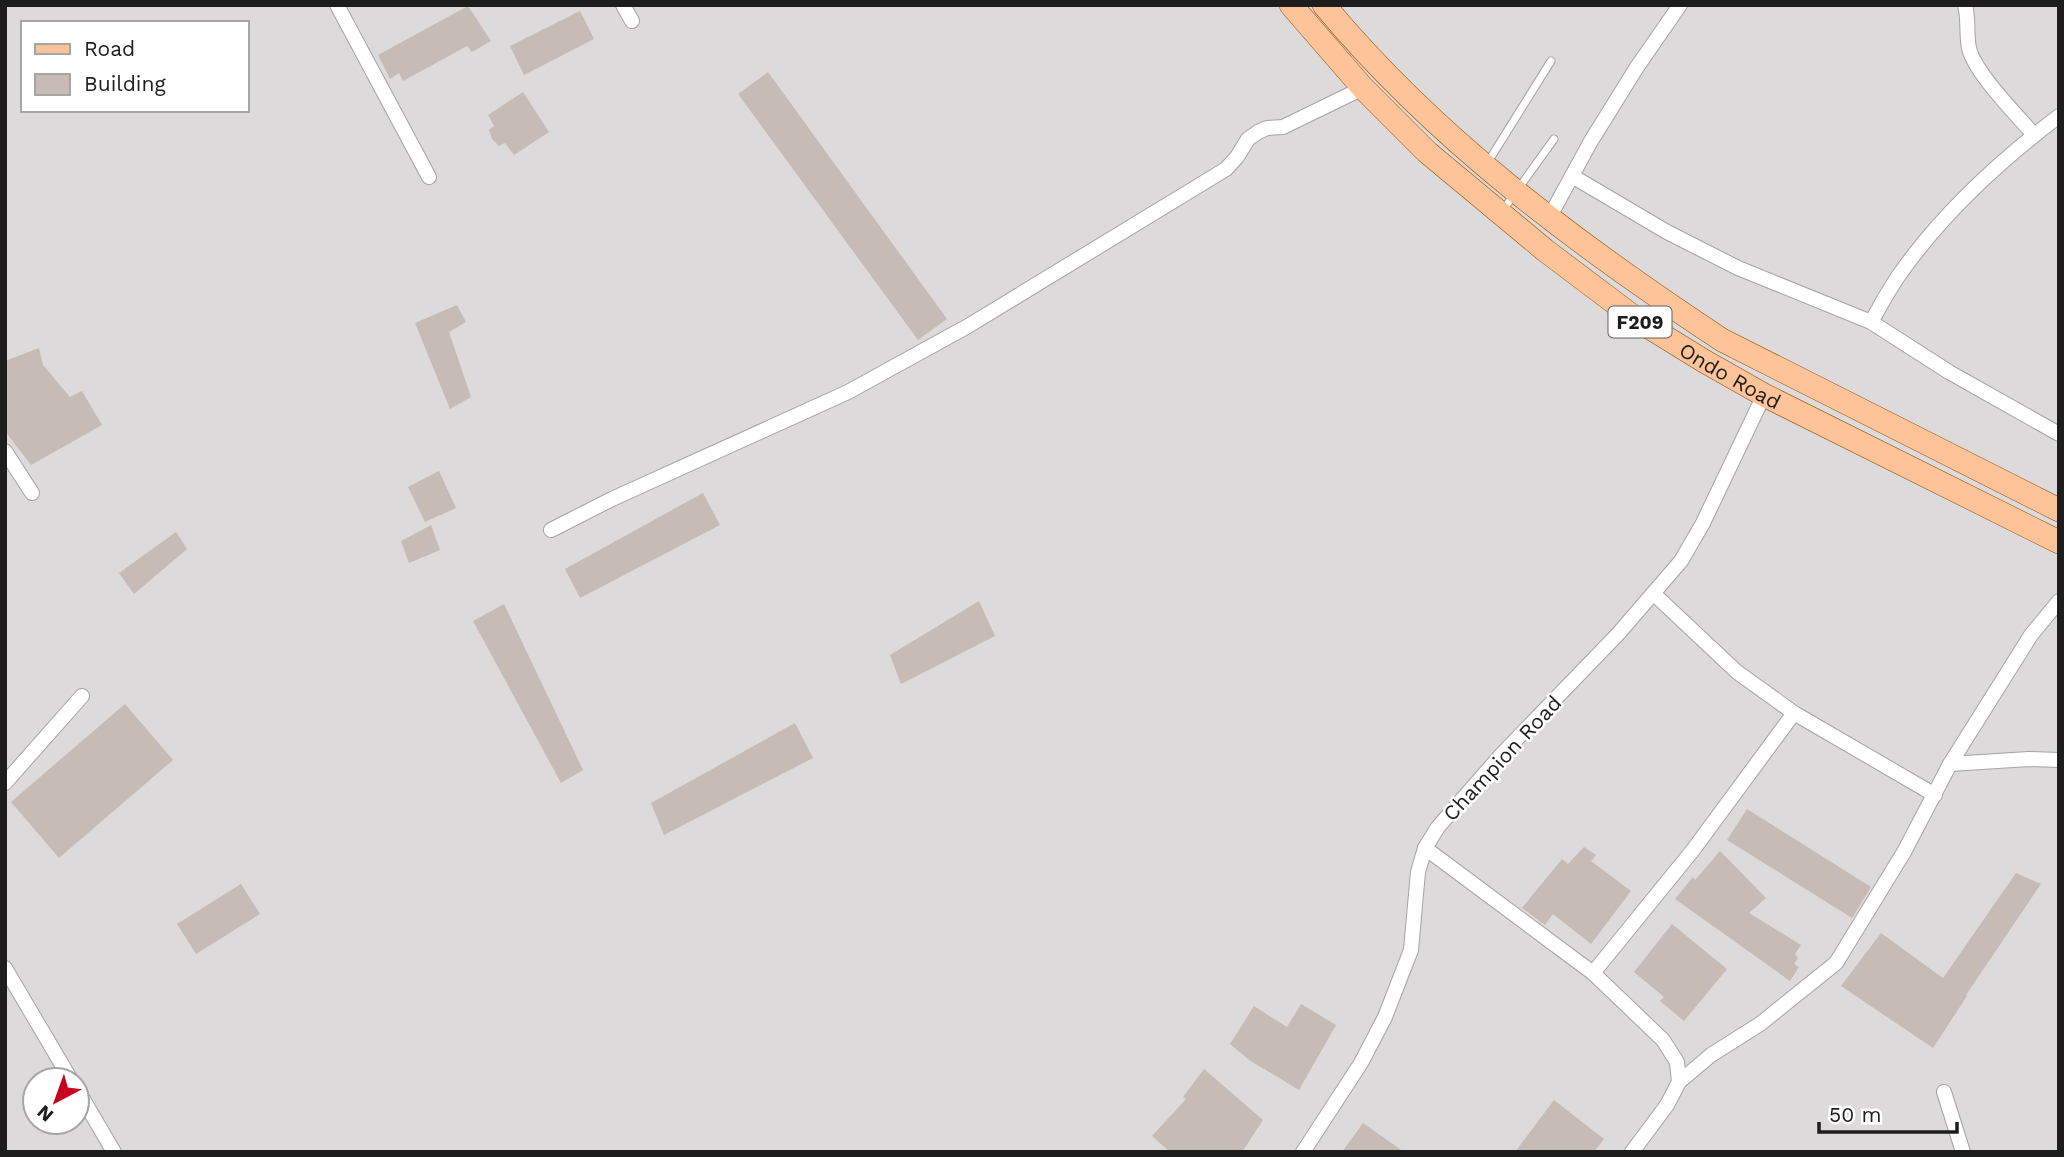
<svg xmlns="http://www.w3.org/2000/svg" width="2064" height="1157" viewBox="0 0 2064 1157" font-family="'Work Sans',sans-serif">
<style>
.residential{fill:#dcdadb;fill-rule:evenodd}
.building{fill:#c7bbb6}
.lines{fill:none;stroke-linecap:round;stroke-linejoin:round}
.service-casing{stroke:#a4a4a4;stroke-width:9}
.minor-casing{stroke:#a4a4a4;stroke-width:16}
.primary-casing{stroke:#974e00;stroke-width:24}
.service{stroke:#fff;stroke-width:7}
.minor{stroke:#fff;stroke-width:14}
.primary{stroke:#fec399;stroke-width:23}
.labels{text-anchor:middle;dominant-baseline:central;stroke-width:5;stroke-linejoin:round;paint-order:stroke}
.shield{fill:#fff;stroke:#616161;stroke-width:2}
.shield-label{font-size:19px;font-weight:bold;fill:#1d1d1d}
.street-label{font-size:21px;fill:#1d1d1d;stroke:#fff}
</style>
<rect width="100%" height="100%" fill="#efe9e3"/>
<path class="residential" d="M5 5H2059V1152H5ZM23 23H247V110H23ZM35 1080H77V1122H35Z"/>
<g class="building">
<path d="M468 6 491 41 472 52 467 46 403 81 399 73 390 79 378 55Z"/>
<path d="M580 11 594 39 524 75 510 46Z"/>
<path d="M768 72 947 319 918 340 738 94Z"/>
<path d="M523 92 549 132 514 155 505 143 499 146 492 139 489 130 494 126 488 115Z"/>
<path d="M457 305 466 322 449 332 471 397 450 409 415 323Z"/>
<path d="M39 348 43 365 70 397 82 391 102 425 31 465 5 431V361Z"/>
<path d="M439 471 456 508 425 522 408 487Z"/>
<path d="M703 493 720 525 580 598 565 569Z"/>
<path d="M431 525 440 550 409 563 401 541Z"/>
<path d="M176 532 187 549 134 594 119 573Z"/>
<path d="M979 601 995 636 901 684 890 655Z"/>
<path d="M504 604 583 770 561 783 473 621Z"/>
<path d="M125 704 173 760 59 858 11 802Z"/>
<path d="M795 723 813 758 664 835 651 803Z"/>
<path d="M1747 809 1871 887 1852 918 1727 840Z"/>
<path d="M1584 847 1596 855 1591 861 1631 891 1591 944 1553 914 1545 925 1522 908 1562 859 1568 864Z"/>
<path d="M1720 851 1766 898 1749 913 1801 945 1795 954 1798 958 1794 964 1799 967 1790 981 1675 899 1693 877 1695 880Z"/>
<path d="M2016 873 2041 884 1966 995 1967 996 1933 1048 1841 986 1881 933 1943 978Z"/>
<path d="M241 884 260 914 196 954 177 924Z"/>
<path d="M1672 924 1727 969 1684 1021 1660 1001 1664 997 1634 972Z"/>
<path d="M1301 1004 1336 1025 1299 1090 1249 1060 1230 1044 1254 1006 1287 1027Z"/>
<path d="M1204 1069 1263 1120 1242 1152H1170L1152 1136 1186 1099 1183 1097Z"/>
<path d="M1554 1100 1604 1139 1594 1152H1515Z"/>
<path d="M1363 1123 1404 1152H1342Z"/>
</g>
<g class="lines">
<defs>
<g id="service">
<path d="M1488 162 1551 61"/>
<path d="M1503 210 1554 139"/>
</g>
<g id="minor">
<path d="M337 5 429 177"/>
<path d="M623 5 632 21"/>
<path d="M1965 5C1969 20 1966 34 1969 48 1974 72 2017 115 2034 135"/>
<path d="M1572 176 1667 232 1738 268 1871 322 1949 372 2059 434"/>
<path d="M1549 218 1591 141 1637 67 1680 5"/>
<path d="M1871 322C1881 305 1890 287 1902 271 1944 212 2001 160 2059 116"/>
<path d="M5 451 32 493"/>
<path d="M551 530 612 499 848 392 968 326 1226 169 1237 157 1248 139 1258 132 1267 128 1283 127 1363 88"/>
<path d="M1654 594 1737 672 1794 713 1935 795"/>
<path d="M1950 764 2029 759 2059 760"/>
<path d="M5 783 82 696"/>
<path d="M1425 848 1593 973 1663 1040 1677 1062 1679 1082"/>
<path d="M5 968 71 1080"/>
<path d="M1593 973 1693 850 1794 713"/>
<path d="M77 1089 114 1152"/>
<path d="M1944 1092 1963 1152"/>
<path d="M1303 1152 1361 1063 1385 1017 1411 950 1418 872 1425 848 1438 827 1502 754 1618 634 1681 561 1703 523 1764 395"/>
<path d="M1632 1152 1667 1105 1679 1082 1711 1055 1760 1024 1836 963 1904 852 1950 764 2031 635 2059 601"/>
</g>
<g id="primary">
<path id="s1" d="M1291 5 1363 88 1427 152 1546 251 1639 321 1704 361 1764 395 2059 542"/>
<path d="M1324 5C1435 139 1578 245 1722 340L2059 510"/>
</g>
</defs>
<use href="#service" class="service-casing"/>
<use href="#minor" class="minor-casing"/>
<use href="#primary" class="primary-casing"/>
<use href="#service" class="service"/>
<use href="#minor" class="minor"/>
<use href="#primary" class="primary"/>
</g>
<g class="labels">
<rect class="shield" x="1608.5" y="306.5" width="63" height="31" rx="5"/>
<g class="shield-label">
<text x="1640" y="322">F209</text>
</g>
<g class="street-label">
<text stroke="none"><textPath href="#s1" startOffset="578">Ondo Road</textPath></text>
<text transform="translate(1502 758) rotate(-47)">Champion Road</text>
</g>
</g>
<rect width="2064" height="1157" fill="none" stroke="#1d1d1d" stroke-width="14"/>
<rect x="21" y="21" width="228" height="91" fill="#ffffff" stroke="#a5a5a5" stroke-width="2"/>
<rect x="35" y="44" width="35" height="10" fill="#fec399" stroke="#a5a5a5" stroke-width="2"/>
<text x="84" y="56" font-size="21" fill="#1d1d1d">Road</text>
<rect x="35" y="74" width="35" height="21" fill="#c7bbb6" stroke="#a5a5a5" stroke-width="2"/>
<text x="84" y="91" font-size="21" fill="#1d1d1d">Building</text>
<g transform="translate(56 1101) rotate(221)"><circle r="33" fill="#ffffff" stroke="#a5a5a5" stroke-width="2"/>
<path d="M0-5L12 26L0 18L-12 26Z" fill="#cb001f"/>
<text y="-10" font-size="19" font-weight="bold" text-anchor="middle" fill="#1d1d1d">N</text>
</g>
<path d="M1819 1122v10h138v-10" fill="none" stroke="#1d1d1d" stroke-width="3.5"/>
<text x="1829" y="1122" font-size="21" fill="#1d1d1d" stroke="#ffffff" stroke-width="5" paint-order="stroke">50 m</text>
</svg>
